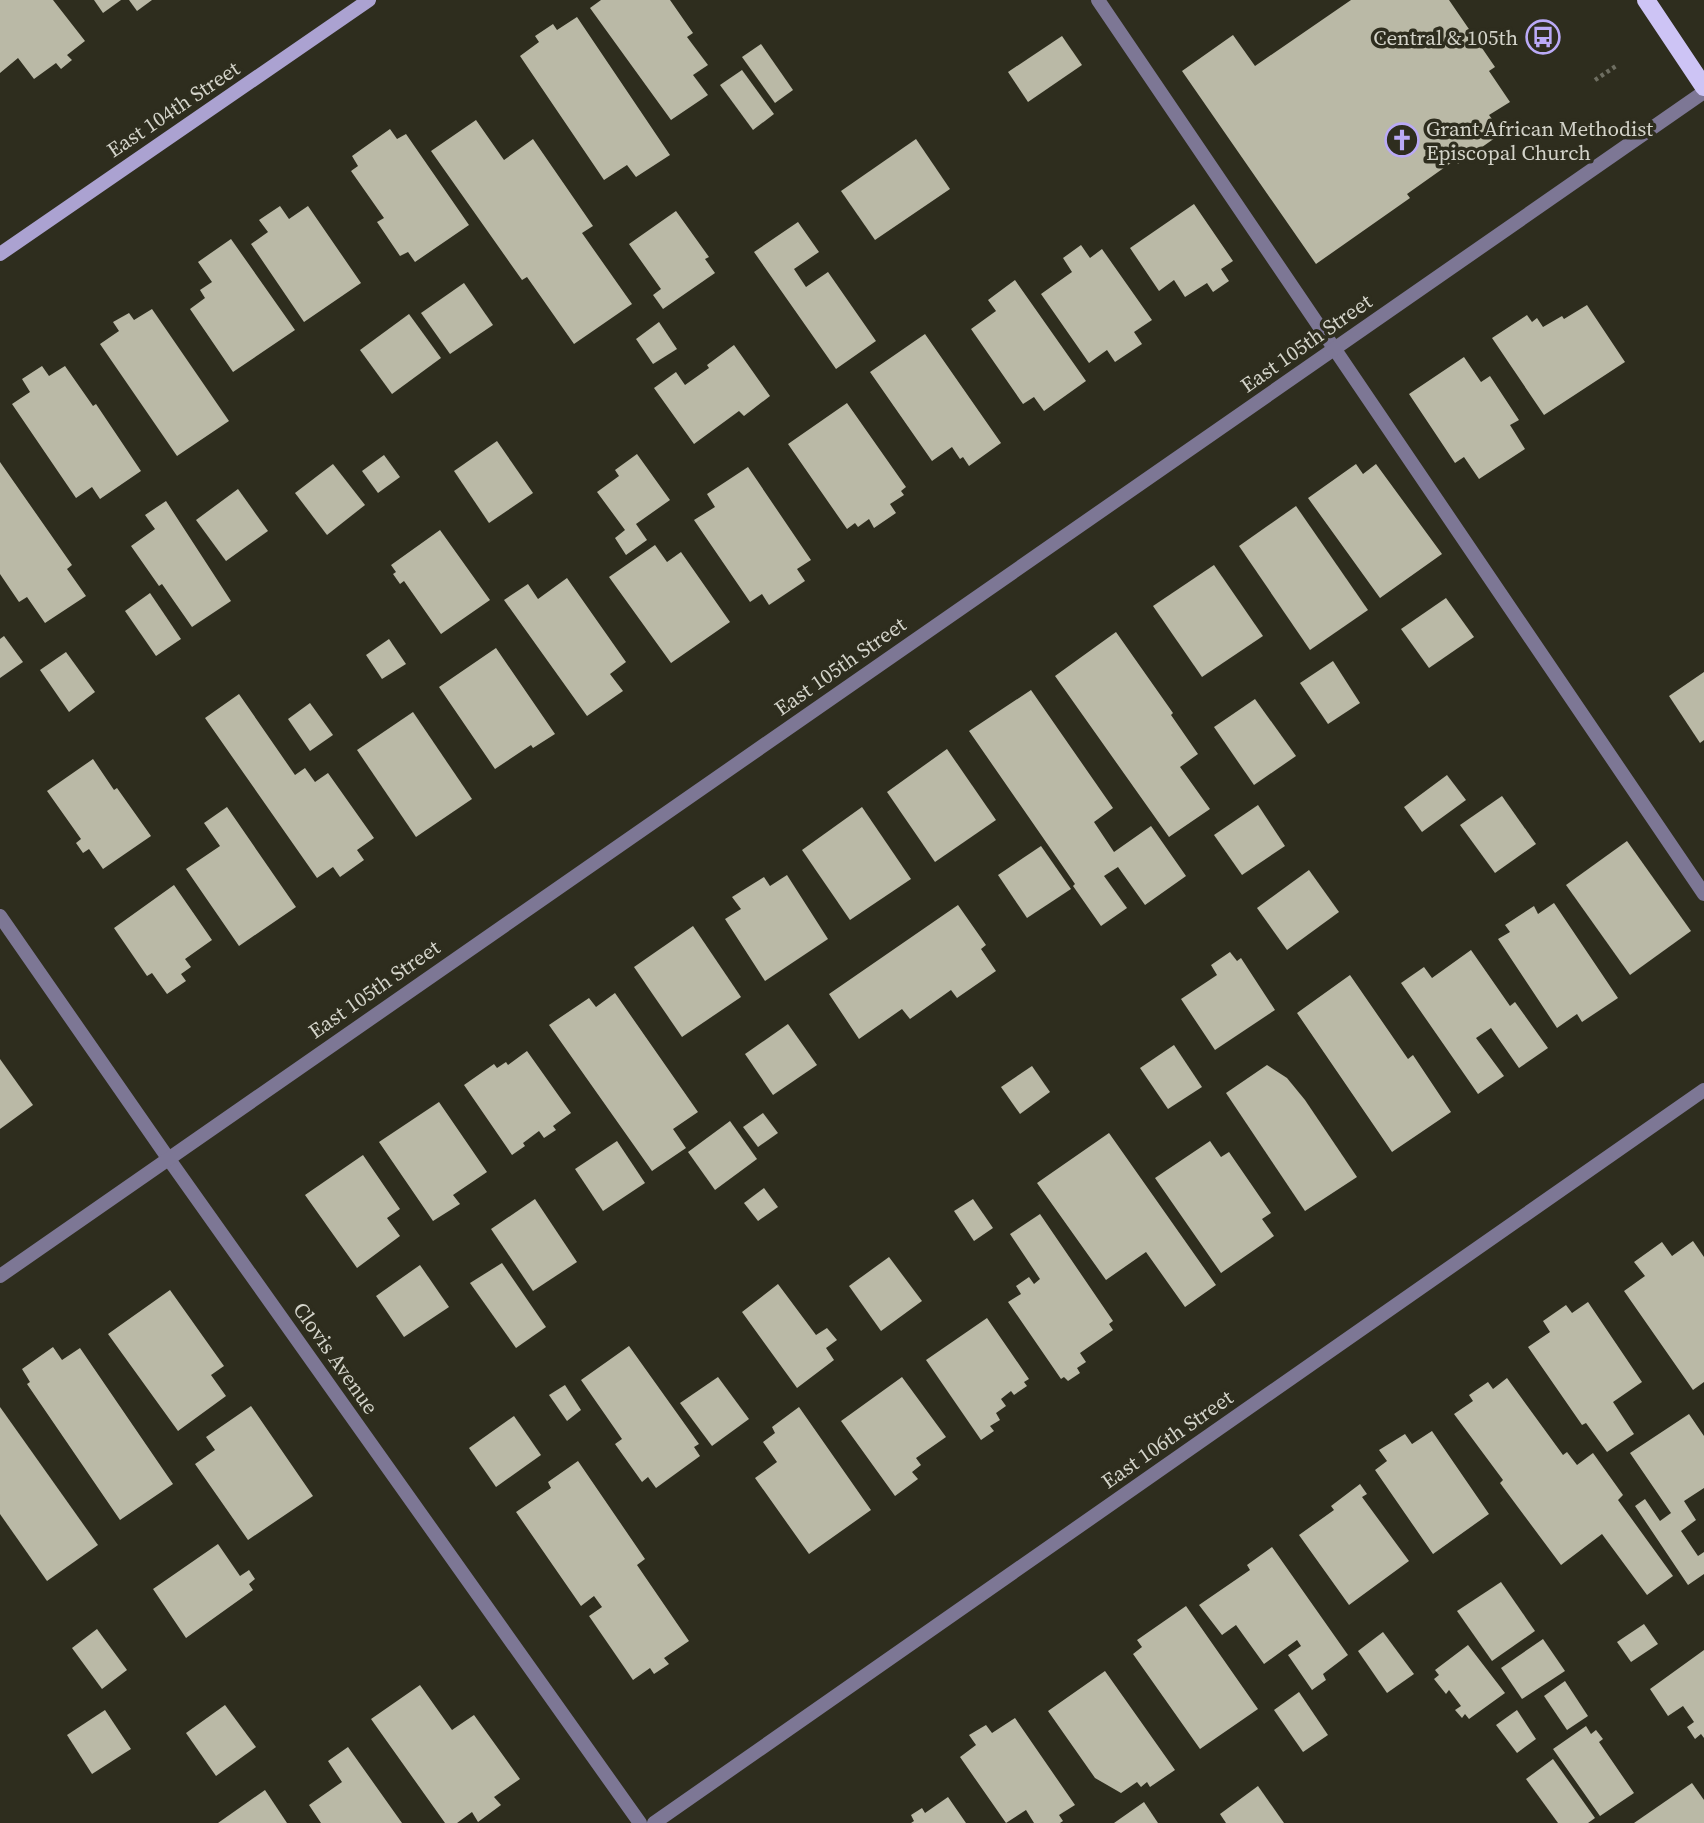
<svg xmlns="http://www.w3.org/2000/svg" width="1704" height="1823" viewBox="0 0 1704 1823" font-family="'Source Serif 4',serif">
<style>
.building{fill:#bab9a6}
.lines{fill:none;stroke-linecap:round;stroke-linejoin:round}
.path{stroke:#6e6e61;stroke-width:4.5;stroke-dasharray:3.5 3.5;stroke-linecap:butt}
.lane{stroke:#7d7795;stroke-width:14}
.street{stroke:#7d7795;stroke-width:14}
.secondary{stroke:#aba2d1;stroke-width:14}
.primary{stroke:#cdc4f5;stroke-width:18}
.labels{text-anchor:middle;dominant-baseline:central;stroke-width:7;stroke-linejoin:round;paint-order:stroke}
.poi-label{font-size:21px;fill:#d3d3c9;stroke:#2e2d1e;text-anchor:end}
.street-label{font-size:21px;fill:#d3d3c9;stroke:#2e2d1e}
</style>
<rect width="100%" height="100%" fill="#2e2d1e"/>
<g class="building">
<path d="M0 0H53L85 41 67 55 72 60 61 69 56 63 34 79 18 58 0 73Z"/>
<path d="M94 0H121L103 13Z"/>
<path d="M129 0H152L137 11Z"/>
<path d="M601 0H670L693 33 687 37 708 65 693 75 708 95 671 120 590 8Z"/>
<path d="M1351 0H1449L1495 67 1489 71 1510 102 1489 115 1502 133 1458 164 1455 160 1407 194 1410 198 1316 264 1182 71 1233 35 1255 66Z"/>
<path d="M577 17 670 155 636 177 627 165 604 180 520 56 539 42 535 36 553 24 557 30Z"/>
<path d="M1062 36 1082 65 1028 102 1008 72Z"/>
<path d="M761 44 793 90 775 103 742 57Z"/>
<path d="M742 70 774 114 753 130 720 85Z"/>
<path d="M476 120 504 160 533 139 593 226 582 233 632 304 574 344 527 277 522 280 431 151Z"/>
<path d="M390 129 397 139 406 134 469 225 415 262 408 252 400 256 377 222 384 218 351 171 358 166 352 156Z"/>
<path d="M916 139 950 189 875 240 841 191Z"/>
<path d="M1194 204 1233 261 1221 269 1229 281 1213 292 1207 283 1185 297 1174 280 1159 291 1130 248Z"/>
<path d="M280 206 289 219 308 206 361 283 304 322 251 244 268 232 259 220Z"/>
<path d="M676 211 709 257 705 259 715 273 663 309 653 295 661 289 629 244Z"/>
<path d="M798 222 819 252 794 269 806 287 828 272 876 341 836 369 754 252Z"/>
<path d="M231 239 295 330 233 372 190 309 205 298 200 290 212 282 198 262Z"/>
<path d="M1081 245 1090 258 1102 249 1152 320 1134 332 1142 344 1115 362 1107 350 1089 363 1041 294 1072 272 1063 258Z"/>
<path d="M1015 280 1086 381 1044 411 1034 397 1023 404 971 329 996 311 988 300Z"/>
<path d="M464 283 493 325 450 354 421 313Z"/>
<path d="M1587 305 1625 362 1544 415 1492 338 1527 315 1532 322 1537 318 1543 327 1562 316 1564 319Z"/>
<path d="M152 309 229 421 177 456 100 344 119 331 113 322 129 313 134 320Z"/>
<path d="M409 314 441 358 392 394 360 350Z"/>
<path d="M659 322 677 349 653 364 636 339Z"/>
<path d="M925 334 1001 443 969 466 963 457 960 459 952 447 932 461 870 372Z"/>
<path d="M734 345 770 396 744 416 739 411 694 444 654 388 676 372 685 385 709 368 707 365Z"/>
<path d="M1464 357 1481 382 1490 376 1519 420 1510 425 1525 449 1479 479 1464 457 1455 463 1409 394Z"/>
<path d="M42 366 49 376 65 366 93 406 96 404 141 471 100 499 92 487 76 498 12 404 30 392 22 379Z"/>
<path d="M847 403 906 487 901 491 904 495 890 504 896 513 874 528 869 519 858 527 855 523 847 529 788 444Z"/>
<path d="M497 441 533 493 489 523 454 471Z"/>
<path d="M637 454 670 500 636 524 647 540 626 555 615 538 625 530 597 492 619 476 615 470Z"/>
<path d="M384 455 400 477 378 493 362 471Z"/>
<path d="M0 462 72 565 67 569 86 596 45 623 27 597 19 602 0 574Z"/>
<path d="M333 464 365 505 327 535 295 493Z"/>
<path d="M1356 464 1363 474 1376 464 1442 554 1380 598 1308 498Z"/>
<path d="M748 467 811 560 797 569 805 581 769 605 762 594 750 602 694 520 715 507 707 494Z"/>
<path d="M238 489 268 531 226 561 196 520Z"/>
<path d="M166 501 231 601 192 627 162 584 159 586 131 546 155 529 145 515Z"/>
<path d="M1296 506 1368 610 1310 650 1239 546Z"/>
<path d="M440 530 490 600 441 634 404 581 400 584 393 574 396 572 391 565Z"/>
<path d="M655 545 667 562 681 552 730 622 671 663 609 577Z"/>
<path d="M1214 565 1263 636 1202 677 1153 606Z"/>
<path d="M567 578 626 662 610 674 623 691 587 716 504 600 528 584 538 599Z"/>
<path d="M150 593 181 639 156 656 125 611Z"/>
<path d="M1446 598 1474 637 1429 668 1401 629Z"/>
<path d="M1116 632 1173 713 1171 715 1198 754 1180 767 1210 809 1169 837 1055 676Z"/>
<path d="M4 636 23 662 0 678V639Z"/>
<path d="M389 639 406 664 382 679 366 655Z"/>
<path d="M496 648 555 734 533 748 531 745 495 769 439 687Z"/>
<path d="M66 652 95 692 69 712 40 670Z"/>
<path d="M1333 661 1360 703 1328 724 1300 683Z"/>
<path d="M1704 672V740L1700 743 1669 696Z"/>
<path d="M1031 690 1113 808 1094 822 1114 852 1151 826 1186 876 1145 905 1118 867 1104 876 1127 908 1101 926 1073 886 1075 884 969 731Z"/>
<path d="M239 694 295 775 305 768 315 782 328 773 374 838 357 850 364 860 340 877 333 867 317 878 205 718Z"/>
<path d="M1255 699 1296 756 1254 785 1214 727Z"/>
<path d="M310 703 333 735 310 751 288 719Z"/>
<path d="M413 712 472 799 416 837 357 750Z"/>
<path d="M947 749 996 820 935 862 887 792Z"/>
<path d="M93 759 114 790 117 788 151 836 103 869 89 849 83 853 76 843 81 839 47 791Z"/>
<path d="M1447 775 1466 800 1422 832 1404 807Z"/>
<path d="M1502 796 1536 844 1495 873 1460 825Z"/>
<path d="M1258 805 1285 846 1242 875 1214 835Z"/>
<path d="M227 807 296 907 239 946 186 869 220 846 204 823Z"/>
<path d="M862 807 911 879 850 920 802 850Z"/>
<path d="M1627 841 1691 931 1630 975 1566 885Z"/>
<path d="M1041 846 1071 889 1027 918 998 875Z"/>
<path d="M1309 870 1339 912 1287 950 1257 908Z"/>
<path d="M787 875 828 939 765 981 725 919 741 909 732 897 764 877 770 886Z"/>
<path d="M174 885 212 940 185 959 191 967 181 974 186 981 167 994 152 973 147 976 114 928Z"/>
<path d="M1554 903 1618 998 1582 1022 1577 1014 1557 1028 1498 939 1510 932 1505 925 1534 906 1538 914Z"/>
<path d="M958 905 986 945 981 949 996 971 957 998 951 990 910 1019 902 1009 859 1039 829 994Z"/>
<path d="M693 926 741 997 682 1037 634 967Z"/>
<path d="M1471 950 1510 1006 1515 1002 1548 1048 1519 1068 1491 1028 1476 1038 1504 1076 1478 1094 1401 983 1424 967 1432 978Z"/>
<path d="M1230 952 1237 961 1241 958 1275 1010 1215 1050 1181 999 1217 975 1211 965Z"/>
<path d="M1350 975 1408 1059 1413 1055 1451 1112 1392 1152 1297 1013Z"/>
<path d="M615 993 698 1112 673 1129 686 1148 652 1171 549 1025 589 998 596 1007Z"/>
<path d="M788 1024 817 1065 773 1095 745 1054Z"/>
<path d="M1174 1045 1202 1087 1168 1109 1140 1068Z"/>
<path d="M527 1051 571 1113 553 1126 556 1130 544 1138 539 1131 523 1143 525 1146 512 1155 464 1085 494 1064 497 1068 506 1062 508 1065Z"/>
<path d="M0 1059 33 1105 0 1129Z"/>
<path d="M1267 1065 1287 1078 1305 1100 1357 1177 1305 1211 1226 1093Z"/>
<path d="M1032 1066 1050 1092 1020 1114 1001 1087Z"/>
<path d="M439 1102 487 1172 453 1195 460 1204 433 1221 379 1142Z"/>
<path d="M763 1113 778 1133 758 1147 743 1127Z"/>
<path d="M730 1121 757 1159 715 1190 688 1152Z"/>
<path d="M1109 1133 1216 1285 1185 1307 1146 1252 1106 1280 1037 1183Z"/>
<path d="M617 1141 645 1183 603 1211 575 1169Z"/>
<path d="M1210 1141 1221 1157 1229 1152 1271 1213 1262 1219 1274 1236 1221 1273 1155 1178Z"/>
<path d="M363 1155 400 1209 387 1218 400 1236 357 1268 305 1195Z"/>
<path d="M764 1188 778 1207 758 1221 744 1203Z"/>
<path d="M535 1199 577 1262 533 1291 491 1229Z"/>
<path d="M973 1199 993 1228 974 1241 954 1211Z"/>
<path d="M1040 1214 1113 1321 1109 1324 1113 1330 1080 1353 1086 1362 1077 1368 1080 1373 1068 1381 1064 1377 1061 1379 1008 1302 1021 1294 1016 1286 1029 1277 1034 1284 1040 1279 1010 1234Z"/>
<path d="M1693 1241 1704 1257V1382L1693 1390 1624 1291 1645 1276 1634 1262 1662 1242 1672 1256Z"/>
<path d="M889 1257 922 1301 881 1331 849 1286Z"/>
<path d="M502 1263 546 1327 516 1348 470 1283Z"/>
<path d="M420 1265 449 1307 404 1337 376 1296Z"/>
<path d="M778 1284 816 1335 827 1328 837 1340 826 1348 834 1360 797 1388 742 1312Z"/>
<path d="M170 1290 224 1366 211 1375 226 1396 178 1431 108 1334Z"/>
<path d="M1588 1302 1642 1382 1613 1402 1634 1434 1607 1452 1586 1423 1582 1425 1528 1347 1550 1332 1543 1321 1566 1305 1572 1313Z"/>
<path d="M987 1318 1029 1379 1024 1382 1027 1386 1014 1395 1011 1391 1001 1399 1006 1406 996 1413 1000 1420 990 1426 994 1431 981 1440 926 1360Z"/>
<path d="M629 1346 699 1444 694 1447 700 1456 656 1488 648 1477 642 1482 615 1444 622 1439 581 1380Z"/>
<path d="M53 1347 62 1360 80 1348 173 1484 120 1520 27 1384 30 1382 22 1369Z"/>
<path d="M718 1377 749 1419 712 1446 680 1403Z"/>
<path d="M902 1377 946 1437 916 1458 921 1465 912 1472 918 1479 895 1496 841 1421Z"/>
<path d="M1507 1378 1563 1455 1567 1452 1577 1465 1593 1453 1623 1495 1618 1500 1673 1576 1647 1595 1602 1534 1561 1565 1500 1483 1503 1480 1454 1414 1473 1401 1469 1395 1488 1382 1493 1389Z"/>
<path d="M565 1385 581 1410 567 1421 549 1395Z"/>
<path d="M251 1406 313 1496 248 1540 195 1464 215 1450 206 1437Z"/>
<path d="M0 1407 98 1545 47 1581 0 1514Z"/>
<path d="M799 1407 871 1510 809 1554 755 1478 777 1462 763 1442 775 1433 772 1427Z"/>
<path d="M1689 1414 1704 1436V1488L1684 1501 1696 1520 1681 1531 1698 1556 1704 1552V1574L1688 1585 1635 1506 1645 1499 1660 1521 1671 1513 1630 1453Z"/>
<path d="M514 1416 541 1455 496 1487 469 1448Z"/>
<path d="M1432 1431 1489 1514 1433 1554 1375 1470 1387 1461 1379 1450 1405 1434 1412 1444Z"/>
<path d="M578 1461 645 1559 637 1565 689 1641 664 1658 669 1664 654 1674 650 1668 633 1680 589 1616 602 1607 594 1596 581 1606 516 1512 551 1488 548 1482Z"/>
<path d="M1360 1484 1367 1494 1362 1497 1409 1561 1349 1605 1299 1535 1334 1510 1331 1506Z"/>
<path d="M218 1544 240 1576 249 1570 255 1579 249 1584 253 1590 186 1638 153 1589Z"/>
<path d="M1272 1547 1348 1655 1323 1674 1326 1680 1312 1690 1288 1655 1301 1646 1297 1640 1264 1664 1236 1625 1222 1635 1199 1605 1250 1570 1247 1565Z"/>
<path d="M1501 1582 1535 1631 1492 1661 1457 1611Z"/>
<path d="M1186 1606 1258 1709 1200 1749 1133 1654 1142 1647 1137 1640Z"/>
<path d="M1644 1624 1658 1644 1631 1662 1617 1642Z"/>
<path d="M97 1629 127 1670 102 1689 72 1648Z"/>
<path d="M1383 1632 1414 1674 1387 1693 1358 1651Z"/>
<path d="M1543 1639 1565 1671 1522 1699 1501 1668Z"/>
<path d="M1468 1645 1505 1693 1469 1719 1465 1714 1462 1718 1455 1710 1461 1706 1449 1690 1446 1694 1434 1679 1439 1675 1435 1670Z"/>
<path d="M1704 1650V1738L1701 1734 1695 1739 1687 1727 1694 1722 1683 1706 1668 1716 1650 1689Z"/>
<path d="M1105 1671 1175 1770 1150 1787 1147 1782 1141 1787 1137 1782 1121 1793 1095 1778 1048 1711Z"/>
<path d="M1565 1681 1588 1716 1567 1730 1544 1696Z"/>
<path d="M420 1685 452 1730 474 1715 520 1779 494 1797 501 1805 478 1822 472 1812 457 1823H445L371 1719Z"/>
<path d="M1299 1692 1328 1735 1303 1752 1274 1710Z"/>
<path d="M225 1705 256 1747 216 1776 186 1733Z"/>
<path d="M105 1710 131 1749 92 1774 67 1735Z"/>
<path d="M1517 1710 1536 1739 1517 1753 1496 1725Z"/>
<path d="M1015 1718 1075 1805 1059 1815 1063 1821 1060 1823H1034L1026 1810 1006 1823 960 1757 976 1745 969 1735 986 1725 992 1733Z"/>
<path d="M1586 1726 1591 1734 1596 1730 1603 1739 1599 1742 1634 1793 1600 1816 1553 1749Z"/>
<path d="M348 1747 402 1823H321L309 1805 342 1782 328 1761Z"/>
<path d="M1553 1759 1595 1818 1588 1823H1558L1526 1779Z"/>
<path d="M1692 1783 1704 1800V1823H1634Z"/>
<path d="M1258 1786 1284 1823H1226L1220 1814Z"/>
<path d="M265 1790 287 1823H218Z"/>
<path d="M948 1797 966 1823H911L914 1821 911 1815 922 1808 925 1813Z"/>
<path d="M1144 1802 1158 1823H1114Z"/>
</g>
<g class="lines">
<path class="path" d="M1595 80 1616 66"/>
<path class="lane" d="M1098 0 1704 894"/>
<g class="street">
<path d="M0 916 168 1158 640 1823"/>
<path d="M0 1276 1704 92"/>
<path d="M654 1823 1704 1090"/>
</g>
<path class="secondary" d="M0 254 369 0"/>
<path class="primary" d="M1646 0 1704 87"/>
</g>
<defs>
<symbol id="bus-ring" viewBox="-11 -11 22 22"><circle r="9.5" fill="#2e2d1e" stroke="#baaaf6" stroke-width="1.5"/><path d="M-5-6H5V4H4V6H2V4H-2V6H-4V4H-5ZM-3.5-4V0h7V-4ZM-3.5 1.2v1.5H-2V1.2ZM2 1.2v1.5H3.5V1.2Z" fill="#baaaf6"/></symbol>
<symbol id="church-ring" viewBox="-11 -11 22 22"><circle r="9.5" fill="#2e2d1e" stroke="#baaaf6" stroke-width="1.5"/><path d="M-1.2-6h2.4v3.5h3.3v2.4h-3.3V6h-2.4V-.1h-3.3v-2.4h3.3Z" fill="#baaaf6"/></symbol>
</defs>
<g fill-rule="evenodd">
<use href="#bus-ring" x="1524" y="18" width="38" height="38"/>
<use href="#church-ring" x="1383" y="121" width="38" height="38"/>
</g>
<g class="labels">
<g class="poi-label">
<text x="1518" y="37">Central &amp; 105th</text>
<text x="1426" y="128" text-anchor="start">Grant African Methodist<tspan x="1426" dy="24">Episcopal Church</tspan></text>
</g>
<g class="street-label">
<text transform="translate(173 109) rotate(-34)">East 104th Street</text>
<text transform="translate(1306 343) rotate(-35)">East 105th Street</text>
<text transform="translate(840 666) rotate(-35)">East 105th Street</text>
<text transform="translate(374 989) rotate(-35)">East 105th Street</text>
<text transform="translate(336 1358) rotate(55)">Clovis Avenue</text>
<text transform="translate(1167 1439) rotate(-35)">East 106th Street</text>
</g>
</g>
</svg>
